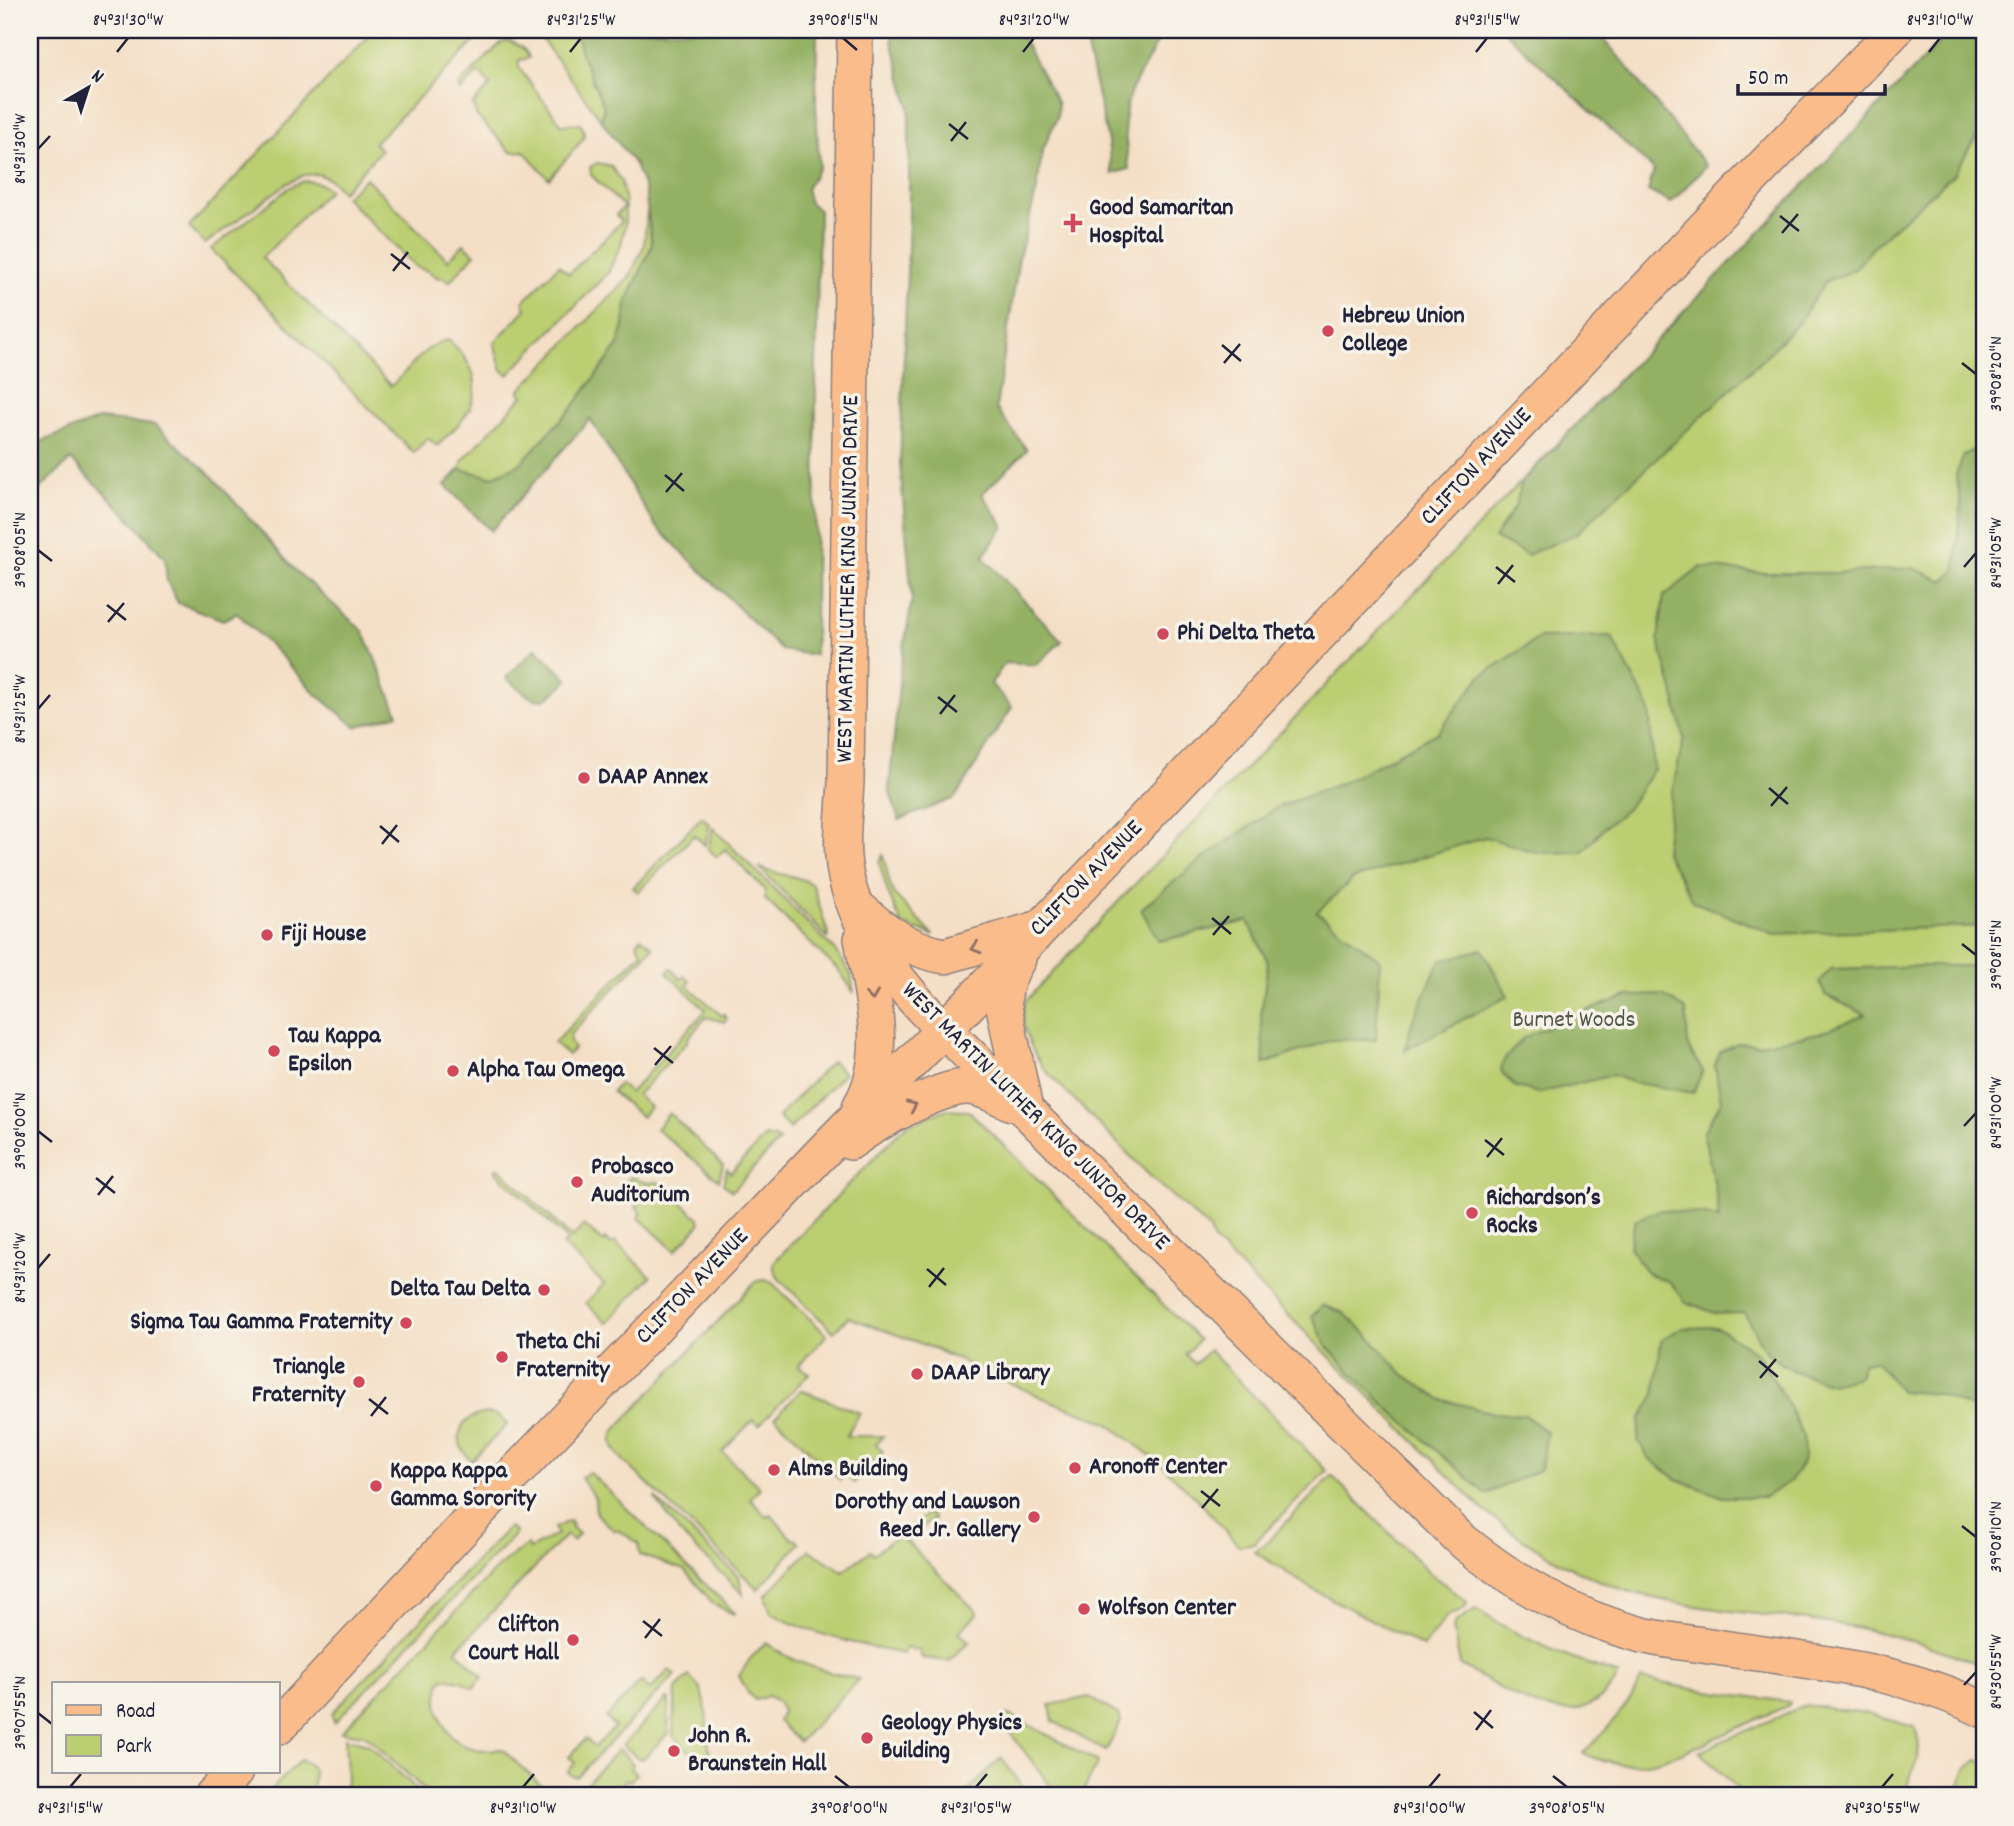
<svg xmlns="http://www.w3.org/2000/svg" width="2014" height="1826" viewBox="0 0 2014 1826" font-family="Dekko,sans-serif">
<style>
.green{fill:#bbce71;stroke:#6e7856;stroke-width:2}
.forest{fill:#94b163;stroke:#5b6a4f;stroke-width:2}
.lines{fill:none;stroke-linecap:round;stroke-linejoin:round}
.major-casing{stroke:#8b8080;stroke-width:38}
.major{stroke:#fabc8b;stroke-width:35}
.oneway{stroke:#8e6f63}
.ticks{fill:none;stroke:#22223b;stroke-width:2.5}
.poi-dot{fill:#d1495b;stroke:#f7f3e8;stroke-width:2.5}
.labels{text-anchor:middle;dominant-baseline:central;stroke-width:7;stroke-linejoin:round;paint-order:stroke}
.poi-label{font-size:24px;font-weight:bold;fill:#22223b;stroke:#f7f3e8;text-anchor:start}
.street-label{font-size:24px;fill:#22223b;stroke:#f7f3e8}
.park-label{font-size:24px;fill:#50564b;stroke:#f7f3e8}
.neatline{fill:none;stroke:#22223b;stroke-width:2.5}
.ticks-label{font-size:18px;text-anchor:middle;fill:#22223b}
</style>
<rect width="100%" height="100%" fill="#f7f3e8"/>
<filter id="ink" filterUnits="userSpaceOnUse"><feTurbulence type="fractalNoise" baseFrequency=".0143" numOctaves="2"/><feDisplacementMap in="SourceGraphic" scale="14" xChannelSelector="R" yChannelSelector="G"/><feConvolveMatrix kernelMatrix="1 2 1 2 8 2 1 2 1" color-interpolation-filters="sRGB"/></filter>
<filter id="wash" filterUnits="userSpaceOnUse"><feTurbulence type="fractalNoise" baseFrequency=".00686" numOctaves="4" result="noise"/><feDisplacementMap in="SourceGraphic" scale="28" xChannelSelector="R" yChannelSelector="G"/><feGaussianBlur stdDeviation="1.57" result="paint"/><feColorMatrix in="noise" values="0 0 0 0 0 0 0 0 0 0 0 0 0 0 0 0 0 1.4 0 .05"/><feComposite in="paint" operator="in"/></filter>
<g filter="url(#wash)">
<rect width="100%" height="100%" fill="#f4dfc6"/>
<g class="green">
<path d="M374 30H486L374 143 381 150 342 192 331 180 318 174 304 175 286 184 205 244 189 227Z"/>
<path d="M535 30H575L582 56 604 107 601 120Z"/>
<path d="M1951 30H1984V1666C1936 1647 1888 1632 1836 1624 1765 1613 1691 1611 1621 1589 1570 1572 1525 1543 1483 1510L1214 1241 1207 1227 1155 1181 1045 1070C1032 1052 1018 1024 1025 1002L1118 902 1792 199Z"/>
<path d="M509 41C518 45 527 49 529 58L519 60V68L562 125 580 123 584 131V138L549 179 524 151 511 152 476 115 473 104 491 85 478 73 460 91 458 86 501 43Z"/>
<path d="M597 163 611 166 621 181 625 202V225L621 245 608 273 508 375 502 370 494 343 526 309 523 302 559 265 569 274 622 221 616 215 624 207 591 175 590 167Z"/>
<path d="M366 178 448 260 464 244 475 254 449 282 442 277 438 278 428 271 416 267 345 197Z"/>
<path d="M304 181C314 181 322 183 329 190L262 258 391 386C409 371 425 343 449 340 471 361 485 384 467 413 460 425 447 436 437 446L428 438 414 453 211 249 290 187Z"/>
<path d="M647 211 652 245 626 304 624 326 618 346 572 408 519 465 491 477 460 469 463 460 523 396 519 391 629 278 644 246Z"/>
<path d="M702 817 710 824 705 845 694 835 638 892 633 888Z"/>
<path d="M713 828 835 950 851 974 854 993 841 973 765 899V890L725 849 717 857 708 849Z"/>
<path d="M883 855 890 884 894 894 934 936 902 924 888 893 879 862Z"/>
<path d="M759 867C775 876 798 874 813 885L829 937 828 938Z"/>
<path d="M641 937 653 947 570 1035V1041L574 1049 568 1055 554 1043 642 952 637 944Z"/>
<path d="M671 968 681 980 684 976 690 981 687 985 722 1016 724 1014 727 1019 724 1022 706 1017 688 1038 687 1042 637 1095 650 1107 642 1117 612 1092 619 1084 630 1093 706 1010 667 973Z"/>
<path d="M832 1061 844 1073 790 1129 778 1117Z"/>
<path d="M947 1109 963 1110 970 1112 1199 1340 1185 1354 1195 1364 1209 1350 1327 1471 1254 1543 1239 1546 1199 1501 1160 1463 1106 1422 1048 1400 925 1345 848 1317 834 1332 778 1278 774 1269V1262L902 1129 910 1124Z"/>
<path d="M669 1113 723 1165 719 1180 656 1129Z"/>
<path d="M766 1136 771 1140 774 1137 779 1141 732 1191 723 1184 727 1169 731 1173Z"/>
<path d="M498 1167 572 1238 584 1225 603 1242 605 1239 611 1245 614 1241 651 1276 607 1323 586 1303 604 1284 563 1245 568 1240 495 1171Z"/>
<path d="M631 1177 647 1183 658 1182 699 1218 700 1224 675 1251 638 1217 642 1213 636 1207 641 1201 623 1185Z"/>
<path d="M763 1280 770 1281 827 1335 798 1366 810 1373 759 1425 753 1420 722 1452 760 1488 750 1499 767 1517 771 1515 793 1540 795 1538 800 1543 758 1589 624 1461C613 1450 607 1441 617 1428L755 1282Z"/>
<path d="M801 1390 860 1413 846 1436H883L876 1444 883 1452 854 1483 845 1475 840 1480 775 1417Z"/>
<path d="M489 1413 500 1417 508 1424 471 1461C450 1439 459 1416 489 1413Z"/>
<path d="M589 1472 735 1613 733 1614 714 1604 684 1570 640 1555 638 1543 617 1530 615 1531 596 1514 595 1498 581 1478Z"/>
<path d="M1332 1476 1430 1573 1467 1602 1465 1608 1447 1616 1423 1647 1310 1588 1254 1551 1264 1545Z"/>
<path d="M654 1497 739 1577 743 1594 680 1533Z"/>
<path d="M929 1513 934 1519 905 1540 978 1613 959 1632 969 1642 949 1661 922 1658 919 1650 905 1648 903 1654C869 1647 798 1632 771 1612L765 1596 809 1550 843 1571 870 1551 873 1554Z"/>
<path d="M569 1521 572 1524 571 1526 579 1534 573 1541 566 1535 456 1650 483 1677 473 1688 461 1681 443 1678C429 1706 444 1741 474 1749 483 1751 493 1749 502 1749L546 1790 551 1785 561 1793 558 1796H431L370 1739 364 1735 341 1732 498 1567 527 1545 530 1549 557 1534 554 1528Z"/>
<path d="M509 1527 516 1533 334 1723 332 1713Z"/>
<path d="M1476 1609C1520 1639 1568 1657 1619 1675 1579 1747 1510 1693 1460 1665L1453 1628 1457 1621Z"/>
<path d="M766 1642C790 1663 828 1673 859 1679L799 1742 778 1721 782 1711 778 1701 768 1696 755 1700 748 1693 739 1676 750 1659Z"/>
<path d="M669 1670 675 1675 577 1777 572 1776 568 1772 575 1763 569 1757 586 1739 595 1747 615 1727 606 1718 641 1681 650 1690Z"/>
<path d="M689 1676 700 1688 705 1702 710 1759 706 1767 673 1736 676 1689Z"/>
<path d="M1641 1679 1693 1689 1790 1702 1789 1705C1765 1716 1742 1726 1718 1737 1673 1757 1631 1778 1583 1753 1604 1732 1630 1707 1641 1679Z"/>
<path d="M1089 1697 1119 1715 1121 1721 1106 1751 1053 1721 1050 1705Z"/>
<path d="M667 1699 669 1700 668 1733 643 1759 641 1757 639 1759 623 1745Z"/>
<path d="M1806 1705 1865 1713 1914 1727C1927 1755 1910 1769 1904 1796H1745L1699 1751Z"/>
<path d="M1006 1715 1012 1716 1098 1762 1081 1796H1058L1003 1723V1718Z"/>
<path d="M345 1738 368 1744 424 1796H343L347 1775Z"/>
<path d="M619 1749 633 1764 631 1768 637 1774 630 1781 626 1779 623 1782 626 1785 623 1788 620 1786 617 1789 619 1792 616 1796H590L584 1790V1786Z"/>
<path d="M1001 1758 1030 1796 964 1795Z"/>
<path d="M300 1760C319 1765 314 1781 310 1796H265Z"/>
<path d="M1977 1760 1984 1763V1796H1955L1966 1769Z"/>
</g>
<g class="forest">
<path d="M575 30H817L816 104 819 167 806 189 810 203 819 210 816 366 815 655 781 650 655 525 590 419 491 531 445 485 460 469 491 477 519 465 572 408 618 346 624 326 626 304 652 245 645 190 635 165 601 120 604 107 582 56Z"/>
<path d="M892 30H1018L1058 104 1057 117 1042 152 1037 189 1019 257 996 408 1027 450 982 494 1004 526 983 557 1062 641 1036 665 1005 663 991 684 1012 707 955 798 899 820 889 789 901 665 912 599 900 464 909 220V105L892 41Z"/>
<path d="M1083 30H1154L1158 38C1152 56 1141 70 1133 87 1120 113 1126 141 1129 169L1112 174 1108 142Z"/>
<path d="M1503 30H1593L1614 51 1706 166 1671 203 1648 191 1654 170Z"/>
<path d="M1951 30H1984V127L1970 147 1955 173 1877 243 1854 270 1826 281 1798 323 1763 359 1576 534 1527 555 1494 538 1516 505 1522 482Z"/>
<path d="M99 419 155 425 212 476 295 570 364 632 398 714 356 727 314 692 282 657 237 613 223 620 178 603 167 581 165 558 125 513 71 460 30 498V446Z"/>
<path d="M1984 445V926L1774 934 1694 902 1665 852 1671 796 1684 738 1672 687 1658 639 1664 596 1701 567 1763 573H1838L1913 568 1944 581 1955 571 1961 504 1956 475 1964 455Z"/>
<path d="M1611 636 1649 707 1654 769 1627 809 1606 826 1582 852 1539 853 1485 837 1353 879 1317 912 1380 960 1376 1040H1331L1264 1064 1261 1016 1268 962 1248 921 1159 941 1141 909 1199 861 1278 807 1344 782 1437 733 1481 676 1539 638Z"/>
<path d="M536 648 568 680C537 710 538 703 506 678Z"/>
<path d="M1482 949 1508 996 1405 1050 1412 1022 1440 961Z"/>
<path d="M1926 966H1984V1433L1973 1408 1938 1394 1901 1391 1875 1361 1863 1363 1859 1377 1831 1384 1794 1371 1767 1354 1744 1313 1717 1314 1686 1302 1670 1282 1647 1273 1629 1247 1635 1220 1660 1210 1706 1215 1719 1219 1715 1186 1703 1133 1721 1102 1715 1065 1720 1052 1737 1043 1758 1044 1819 1033 1866 1015 1825 995 1819 982 1831 969Z"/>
<path d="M1663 995 1686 1010 1688 1047 1703 1071 1693 1093 1631 1082 1613 1075 1539 1093 1514 1086 1503 1074 1501 1069 1504 1060 1523 1038 1562 1020 1627 996Z"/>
<path d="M1323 1305 1344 1313 1368 1335 1403 1374 1440 1399 1494 1413 1525 1415 1547 1433 1541 1469 1486 1494 1388 1408 1354 1375 1327 1347 1312 1316Z"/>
<path d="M1717 1327 1758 1354 1784 1397 1803 1436 1804 1459 1791 1481 1765 1497H1722L1677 1479 1649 1459 1638 1440 1640 1420 1655 1394 1661 1341 1681 1328Z"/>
</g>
</g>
<g filter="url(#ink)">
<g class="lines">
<defs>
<g id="major">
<path d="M855 30 846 781C845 806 841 832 843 857 847 914 892 977 930 1016L1460 1539C1516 1584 1572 1617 1642 1635 1666 1641 1692 1643 1716 1647 1807 1661 1901 1669 1984 1710"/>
<path d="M862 911C886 933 913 951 945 956L1037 929"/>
<path d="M1018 959C1009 972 1005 986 1003 1002L1025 1109"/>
<path d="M860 1107C890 1058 872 992 862 939"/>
<path d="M850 1142C874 1124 935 1089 965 1087 980 1086 998 1097 1012 1103"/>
<path d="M278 1727 491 1498 834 1140 970 1003 1729 202 1895 30"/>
<path d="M211 1796 235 1772"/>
</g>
</defs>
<use href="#major" class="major-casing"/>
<use href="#major" class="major"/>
</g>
<defs><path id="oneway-chevron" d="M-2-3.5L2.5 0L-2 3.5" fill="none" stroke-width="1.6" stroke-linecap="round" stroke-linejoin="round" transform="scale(1.75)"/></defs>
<g class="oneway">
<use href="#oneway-chevron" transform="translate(976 948) rotate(163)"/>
<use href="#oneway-chevron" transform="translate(872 996) rotate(83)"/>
<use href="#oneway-chevron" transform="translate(912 1106) rotate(-24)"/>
</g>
</g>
<path class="ticks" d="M843 38 857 50M117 52 128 38M570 52 581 38M1023 52 1034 38M1476 52 1487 38M1929 52 1940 38M949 124 968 139M951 141 966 122M38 149 50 136M1780 216 1799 231M1782 233 1798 214M391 254 410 269M393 271 408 252M1222 345 1241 361M1224 363 1240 344M1962 363 1976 374M665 475 684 491M666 492 682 473M38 550 52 561M1496 567 1515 582M1964 567 1976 553M1498 584 1513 565M107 605 126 620M108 622 124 603M938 697 957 712M38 709 50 695M940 714 955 695M1769 788 1788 804M1771 806 1787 787M380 826 399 842M382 844 397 825M1212 918 1231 934M1213 935 1229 916M1962 944 1976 955M654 1048 673 1063M655 1065 671 1046M1964 1126 1976 1113M38 1131 52 1142M1485 1140 1504 1155M1487 1157 1502 1138M96 1178 115 1193M98 1195 113 1176M38 1268 50 1254M927 1269 946 1285M929 1287 944 1268M1759 1361 1778 1377M1760 1378 1776 1359M369 1399 388 1414M371 1416 386 1397M1201 1491 1220 1506M1202 1508 1218 1489M1962 1526 1976 1537M643 1621 662 1636M645 1638 660 1619M1964 1685 1976 1672M1474 1712 1493 1728M38 1713 52 1724M1476 1730 1491 1710M835 1776 849 1787M1553 1776 1567 1787M70 1787 81 1774M523 1787 534 1774M976 1787 987 1774M1429 1787 1440 1774M1882 1787 1893 1774"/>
<g class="poi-dot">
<path d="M1069.5 212.5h7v7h7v7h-7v7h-7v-7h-7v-7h7z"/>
<circle cx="1328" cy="331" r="7"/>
<circle cx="1163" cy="634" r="7"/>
<circle cx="584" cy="778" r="7"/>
<circle cx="267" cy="935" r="7"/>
<circle cx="274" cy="1051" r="7"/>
<circle cx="453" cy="1071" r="7"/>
<circle cx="577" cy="1182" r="7"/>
<circle cx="1472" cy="1213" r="7"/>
<circle cx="544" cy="1290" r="7"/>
<circle cx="406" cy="1323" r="7"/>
<circle cx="502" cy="1357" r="7"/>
<circle cx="917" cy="1374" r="7"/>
<circle cx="359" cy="1382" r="7"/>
<circle cx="1075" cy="1468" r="7"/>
<circle cx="774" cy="1470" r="7"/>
<circle cx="376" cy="1486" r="7"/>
<circle cx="1034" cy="1517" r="7"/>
<circle cx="1084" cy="1609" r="7"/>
<circle cx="573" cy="1640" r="7"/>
<circle cx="867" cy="1738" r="7"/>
<circle cx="674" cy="1751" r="7"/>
</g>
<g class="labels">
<g class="poi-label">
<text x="1089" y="209">Good Samaritan<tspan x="1089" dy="28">Hospital</tspan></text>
<text x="1342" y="317">Hebrew Union<tspan x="1342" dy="28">College</tspan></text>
<text x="1177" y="634">Phi Delta Theta</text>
<text x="598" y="778">DAAP Annex</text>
<text x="281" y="935">Fiji House</text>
<text x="288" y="1037">Tau Kappa<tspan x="288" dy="28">Epsilon</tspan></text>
<text x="467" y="1071">Alpha Tau Omega</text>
<text x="591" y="1168">Probasco<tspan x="591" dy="28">Auditorium</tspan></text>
<text x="1486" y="1199">Richardson’s<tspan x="1486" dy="28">Rocks</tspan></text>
<text x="530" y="1290" text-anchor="end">Delta Tau Delta</text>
<text x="392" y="1323" text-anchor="end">Sigma Tau Gamma Fraternity</text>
<text x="516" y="1343">Theta Chi<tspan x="516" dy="28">Fraternity</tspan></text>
<text x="345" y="1368" text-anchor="end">Triangle<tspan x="345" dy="28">Fraternity</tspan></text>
<text x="931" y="1374">DAAP Library</text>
<text x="1089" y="1468">Aronoff Center</text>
<text x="788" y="1470">Alms Building</text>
<text x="390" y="1472">Kappa Kappa<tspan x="390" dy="28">Gamma Sorority</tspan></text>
<text x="1020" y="1503" text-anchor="end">Dorothy and Lawson<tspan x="1020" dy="28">Reed Jr. Gallery</tspan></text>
<text x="1098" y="1609">Wolfson Center</text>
<text x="559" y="1626" text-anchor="end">Clifton<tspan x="559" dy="28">Court Hall</tspan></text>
<text x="881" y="1724">Geology Physics<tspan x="881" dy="28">Building</tspan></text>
<text x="688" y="1737">John R.<tspan x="688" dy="28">Braunstein Hall</tspan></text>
</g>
<g class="street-label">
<text transform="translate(1477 467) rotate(-47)">CLIFTON AVENUE</text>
<text transform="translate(849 579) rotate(-89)">WEST MARTIN LUTHER KING JUNIOR DRIVE</text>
<text transform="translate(1087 879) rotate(-46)">CLIFTON AVENUE</text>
<text transform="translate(1035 1117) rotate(45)">WEST MARTIN LUTHER KING JUNIOR DRIVE</text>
<text transform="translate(693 1287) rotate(-46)">CLIFTON AVENUE</text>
</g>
<g class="park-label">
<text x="1574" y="1021">Burnet Woods</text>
</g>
</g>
<rect width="2014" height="1826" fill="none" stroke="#f7f3e8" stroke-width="77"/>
<rect x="52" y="1682" width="228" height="91" fill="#f7f3e8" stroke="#a29fa3" stroke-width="2"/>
<rect x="66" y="1705" width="35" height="10" fill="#fabc8b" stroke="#a29fa3" stroke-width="2"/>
<text x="116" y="1717" font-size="21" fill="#22223b">Road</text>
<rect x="66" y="1735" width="35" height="21" fill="#bbce71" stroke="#a29fa3" stroke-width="2"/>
<text x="116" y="1752" font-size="21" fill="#22223b">Park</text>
<g transform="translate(88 88) rotate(39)" stroke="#f7f3e8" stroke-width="5" paint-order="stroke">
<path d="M0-5L12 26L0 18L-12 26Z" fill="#22223b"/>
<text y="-10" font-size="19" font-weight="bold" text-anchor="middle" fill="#22223b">N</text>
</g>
<path d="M1738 84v10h147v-10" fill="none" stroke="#22223b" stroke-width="3.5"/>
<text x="1748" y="84" font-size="21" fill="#22223b" stroke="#f7f3e8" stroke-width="5" paint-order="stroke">50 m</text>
<rect x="38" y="38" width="1938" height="1749" class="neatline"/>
<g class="ticks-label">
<text x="128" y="25">84°31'30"W</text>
<text x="581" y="25">84°31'25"W</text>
<text x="843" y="25">39°08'15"N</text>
<text x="1034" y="25">84°31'20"W</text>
<text x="1487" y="25">84°31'15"W</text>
<text x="1940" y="25">84°31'10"W</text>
<text transform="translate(19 149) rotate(-90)" y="6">84°31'30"W</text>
<text transform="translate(1995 374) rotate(-90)" y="6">39°08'20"N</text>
<text transform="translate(19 550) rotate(-90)" y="6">39°08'05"N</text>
<text transform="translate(1995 553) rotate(-90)" y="6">84°31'05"W</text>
<text transform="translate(19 709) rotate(-90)" y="6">84°31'25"W</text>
<text transform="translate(1995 955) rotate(-90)" y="6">39°08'15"N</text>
<text transform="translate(1995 1113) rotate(-90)" y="6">84°31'00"W</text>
<text transform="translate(19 1131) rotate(-90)" y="6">39°08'00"N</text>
<text transform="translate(19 1268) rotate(-90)" y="6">84°31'20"W</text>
<text transform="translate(1995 1537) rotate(-90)" y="6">39°08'10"N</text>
<text transform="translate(1995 1672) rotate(-90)" y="6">84°30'55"W</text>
<text transform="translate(19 1713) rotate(-90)" y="6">39°07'55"N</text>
<text x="70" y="1813">84°31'15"W</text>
<text x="523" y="1813">84°31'10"W</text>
<text x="849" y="1813">39°08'00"N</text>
<text x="976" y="1813">84°31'05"W</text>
<text x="1429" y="1813">84°31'00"W</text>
<text x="1567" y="1813">39°08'05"N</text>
<text x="1882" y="1813">84°30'55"W</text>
</g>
</svg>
